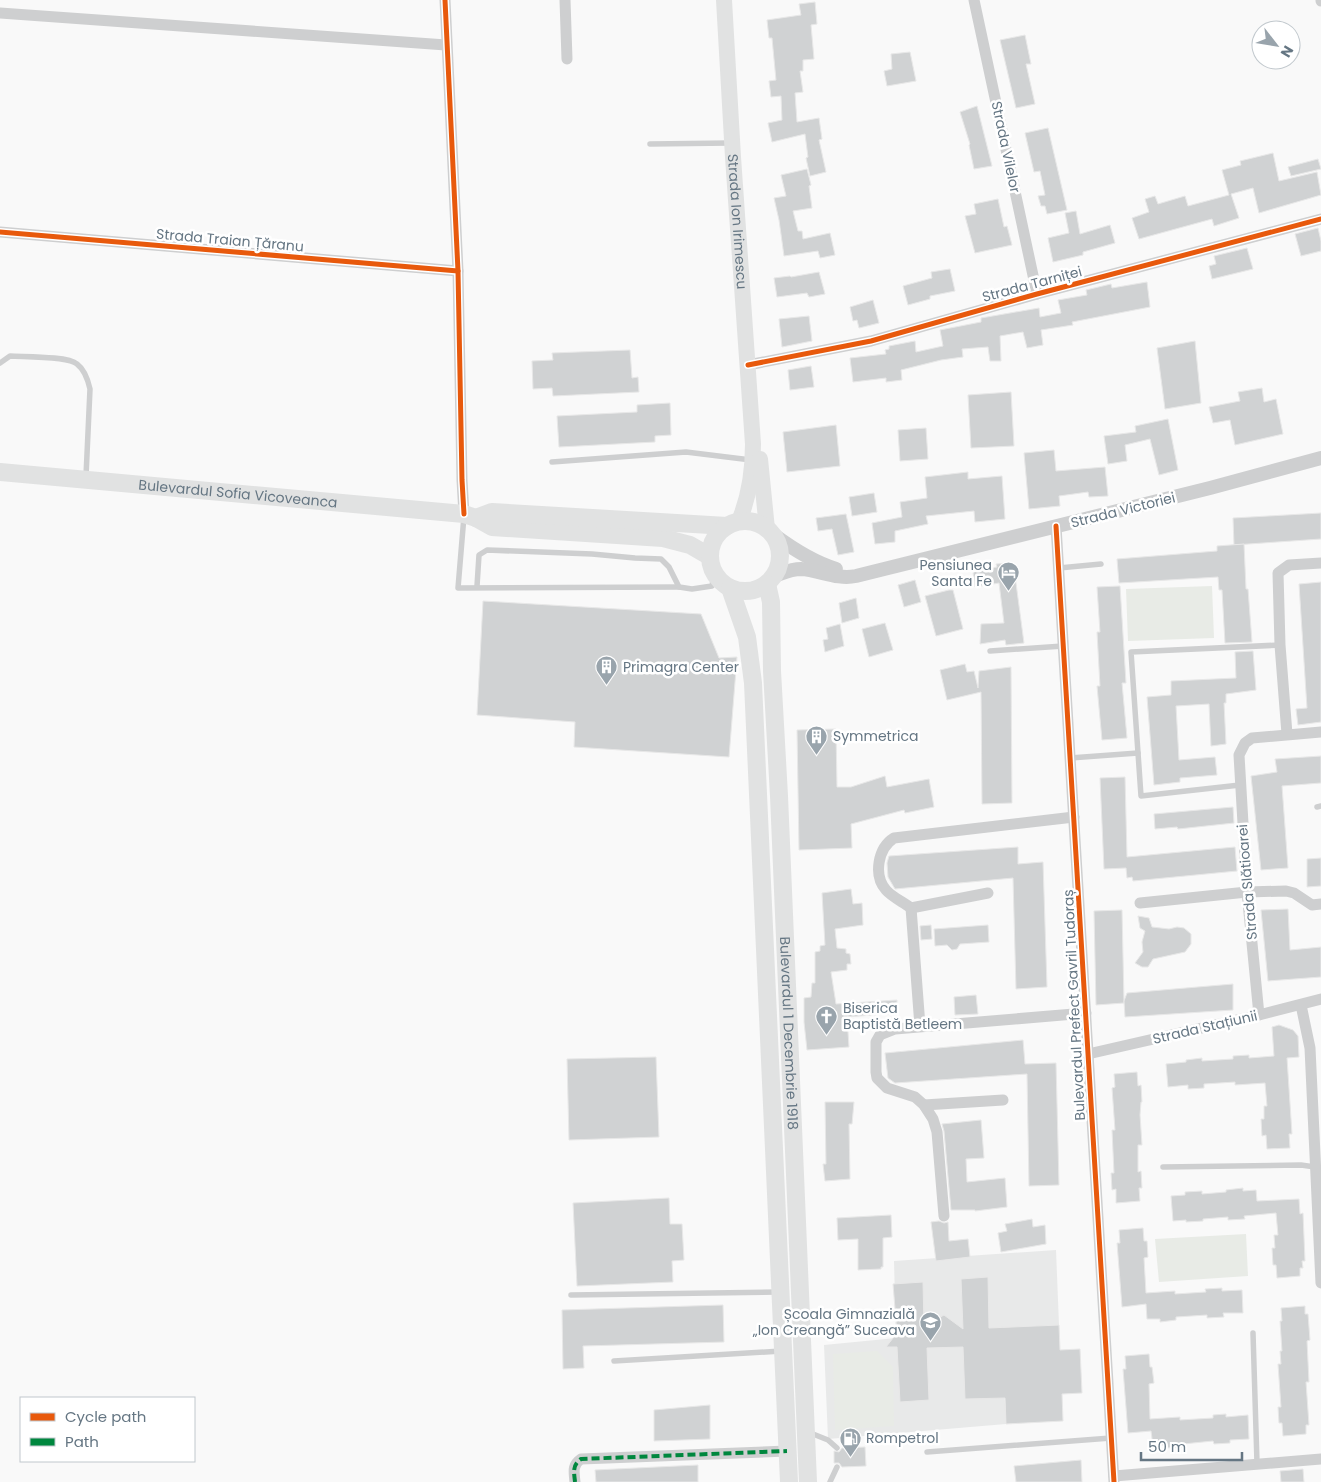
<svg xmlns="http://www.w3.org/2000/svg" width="1321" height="1482" viewBox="0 0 1321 1482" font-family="Poppins,sans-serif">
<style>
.built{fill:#e8e9e9}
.green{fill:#e8ebe6}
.building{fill:#d0d2d3;stroke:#e8e8e8}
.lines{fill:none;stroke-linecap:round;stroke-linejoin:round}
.service{stroke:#cecfd0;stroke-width:5.5}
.minor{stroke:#cecfd0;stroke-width:11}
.tertiary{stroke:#cecfd0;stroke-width:14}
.secondary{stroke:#e1e2e2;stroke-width:16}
.primary{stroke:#e1e2e2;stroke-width:18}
.quiet{stroke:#00873e;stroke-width:4;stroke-dasharray:8 4;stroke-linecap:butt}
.cycleway-casing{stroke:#fff;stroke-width:8}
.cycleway{stroke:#e8590c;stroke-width:5}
.labels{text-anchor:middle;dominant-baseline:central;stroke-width:5;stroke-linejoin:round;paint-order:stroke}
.street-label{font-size:14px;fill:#657683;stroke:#fff}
.poi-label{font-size:14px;fill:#657683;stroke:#fff;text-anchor:start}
</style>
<rect width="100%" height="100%" fill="#f9f9f9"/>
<path class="built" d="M1056 1250 1059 1325 1001 1328 1006 1424 828 1439 824 1345 896 1338 894 1261Z"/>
<g class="green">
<path d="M1212 586 1214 638 1128 641 1126 589Z"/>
<path d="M1246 1234 1248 1276 1159 1282 1155 1239Z"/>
<path d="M877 1351 893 1367 894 1426 835 1430 833 1354Z"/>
</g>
<g class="building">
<path d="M815 2 817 24 811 25 814 59 803 60V71H800L803 92 795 93 797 122 819 118 822 139 819 140 826 172 810 176 806 158 808 157 805 134 772 142 768 123 782 120 781 96 771 97 769 81 776 80 772 38H769L767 20 801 15 799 4Z"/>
<path d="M1025 35 1031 64H1026L1035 104 1016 108 1000 40Z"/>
<path d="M910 52 916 81 887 86 884 71 892 69 891 54Z"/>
<path d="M977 106 992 166 974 169 969 145 970 144 960 112Z"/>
<path d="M1048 128 1067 210 1047 214 1045 206H1041L1038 196 1045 195 1040 171 1034 172 1025 133Z"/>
<path d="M1273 153 1279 181 1317 172 1321 195 1259 213 1253 188 1231 194 1239 218 1214 226 1212 219 1139 239 1132 218 1149 212 1145 199 1155 196 1158 204 1185 196 1188 206 1229 195 1222 170 1241 165 1240 161Z"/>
<path d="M1318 159 1321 169 1291 176 1288 167Z"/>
<path d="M807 169 811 185 809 186 812 208 793 211 798 231H802L803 239 830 233 835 255 820 258 818 251 784 256 779 220 774 198 786 196 781 175Z"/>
<path d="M998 199 1004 227 1007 226 1012 245 975 253 965 216 976 214 974 204Z"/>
<path d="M1076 211 1080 234 1110 225 1115 243 1083 252V255L1053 262 1048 238 1069 233 1065 213Z"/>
<path d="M1318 228 1321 241V251L1301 256 1295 234Z"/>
<path d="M1247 248 1253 269 1212 279 1209 266 1216 264 1214 256Z"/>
<path d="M950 269 955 291 930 296V299L908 305 903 286 932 278 931 272Z"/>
<path d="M819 272 825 294 809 297 807 293 777 297 774 278 790 276 791 277Z"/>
<path d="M1147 282 1150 307 1072 322 1073 325 1041 330 1043 345 1027 348 1023 332 1000 336 1001 361H990L988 347 962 349 963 357 941 360 901 370 902 380 886 382V378L853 382 850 358 886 354 885 350 889 349V346L915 341 916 352 943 346 940 330 981 322V318L1039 308 1040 317 1061 313 1058 300 1087 295 1086 290 1111 284 1112 288Z"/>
<path d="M873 300 879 323 859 328 857 320 853 321 850 307Z"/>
<path d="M809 316 812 341 782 347 779 319Z"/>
<path d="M1195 341 1201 403 1165 409 1157 348Z"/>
<path d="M630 350 632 378 638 377 639 392 553 396 552 388 533 389 532 361 553 360 552 353Z"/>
<path d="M811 366 814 387 790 390 788 370Z"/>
<path d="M1262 388 1264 402 1276 399 1283 434 1235 445 1230 420 1213 423 1209 407 1240 401 1238 392Z"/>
<path d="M1011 392 1014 446 971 448 968 395Z"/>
<path d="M670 403 671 435 655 436V442L559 447 557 416 637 412V405Z"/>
<path d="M1168 419 1178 470 1159 475 1150 439 1125 445 1127 461 1108 464 1104 436 1136 432 1135 426Z"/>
<path d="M836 425 840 466 787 472 783 432Z"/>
<path d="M926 428 928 459 900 461 898 430Z"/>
<path d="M1054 450 1056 471 1105 467 1108 496 1089 497 1088 492 1059 496 1060 506 1029 509 1024 453Z"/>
<path d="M968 472V479L1002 476 1005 519 975 522 974 511 926 516 928 524 895 531V542L875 544 872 523 902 517 900 502 927 498 925 477Z"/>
<path d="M874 493 877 512 852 516 849 497Z"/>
<path d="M1321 513V539L1234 545 1233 518Z"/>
<path d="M846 514 854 552 838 555 832 529 818 531 816 518Z"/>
<path d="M1244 544 1246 589H1248L1252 642 1225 643 1222 590H1219L1218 577 1119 583 1117 559 1217 551V546Z"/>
<path d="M1007 563 1009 568H1014L1024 643 1006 645 1005 640 980 644 981 624 1004 623 999 583 975 587 973 572 997 567 996 564Z"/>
<path d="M915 580 921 602 904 607 898 585Z"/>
<path d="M1321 582V722L1298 725 1296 709 1307 708 1299 584Z"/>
<path d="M1120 586 1126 683H1122L1127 738 1102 740 1097 686H1100L1097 632H1100L1097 587Z"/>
<path d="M949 590H953L963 629 936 636 925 596Z"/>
<path d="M856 598 859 618 842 623 839 603Z"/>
<path d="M483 601 701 614 719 658 737 657 729 757 574 747 575 722 477 715Z"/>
<path d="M885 623 893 650 869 657 862 629Z"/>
<path d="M840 624 844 646 825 652 823 640 828 639 826 628Z"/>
<path d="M1253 651 1256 690 1226 694V703H1224L1226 744 1211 746 1209 704 1176 706 1179 760 1215 757 1217 775 1180 778V782L1154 785 1147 697 1171 695V681L1236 678 1235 652Z"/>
<path d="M965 664 967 672 974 671 978 688 979 671 1011 667 1012 803 982 804 981 692 947 700 940 670Z"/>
<path d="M836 729 837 787H851L885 776 887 787 929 779 934 807 905 813 904 810 851 824 852 848 799 850 797 730Z"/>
<path d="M1321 756V783L1282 786 1288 868 1261 870 1251 776 1277 772 1275 759Z"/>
<path d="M1125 777 1127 857 1235 847 1237 871 1133 881 1132 877 1127 878 1126 868 1104 869 1100 778Z"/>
<path d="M1233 807 1234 823 1178 829 1177 827 1155 829 1154 814Z"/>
<path d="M1018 847V864L1043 862 1047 987 1016 989 1013 878 895 889 888 877 887 863 889 856Z"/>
<path d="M1321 858V886L1307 887V859Z"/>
<path d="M851 889 853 904 862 903 863 925 835 929 837 948 846 949V953L850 954 851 964H847V970L831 972 836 1004 897 1000V1013L847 1017 849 1047 807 1050 804 1022V998L811 997 812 983H815V952L820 951V946L825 945 822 893Z"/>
<path d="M1288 909 1290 950 1321 947V977L1268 981 1261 910Z"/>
<path d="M1122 910 1124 1003 1096 1005 1094 911Z"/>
<path d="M1138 916 1149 918 1152 927 1169 929 1177 927 1184 928 1191 934V944L1185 952 1153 959 1148 967H1142L1135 963 1143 952 1142 942 1145 931 1140 928Z"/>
<path d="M931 925 932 939 921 940 920 926Z"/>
<path d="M988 925 989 942 960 944 957 949 952 950 947 945 935 946 934 929Z"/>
<path d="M1233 984V1010L1125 1017 1124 1001 1127 993Z"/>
<path d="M976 995 978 1014 955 1015 954 997Z"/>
<path d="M1279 1025 1293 1030 1298 1036 1299 1057 1287 1058 1292 1134H1289L1290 1148 1267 1149 1266 1135 1262 1136 1261 1119H1264V1106H1267L1265 1083 1235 1085V1082L1204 1084V1088L1188 1089V1085L1168 1087 1166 1064 1186 1062V1060L1202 1058V1061L1233 1059V1056L1249 1055V1058L1274 1056 1272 1027Z"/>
<path d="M1023 1040 1025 1064 1056 1063 1059 1185 1029 1186 1027 1074 895 1083 888 1078 885 1053Z"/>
<path d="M656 1057 659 1137 569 1140 567 1059Z"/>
<path d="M1137 1072 1138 1086 1141 1085 1142 1102H1141L1140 1115 1142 1145H1138V1172L1141 1171 1142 1188H1139L1140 1201 1116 1203V1189L1112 1190 1111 1173H1114L1112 1130H1115L1112 1088 1115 1087 1114 1074Z"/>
<path d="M825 1102H854L852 1124H849L850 1179 825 1181 823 1164H826Z"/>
<path d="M981 1120 984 1158 966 1159 967 1182 1005 1178 1007 1207 975 1211V1210H951L944 1131 942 1124Z"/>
<path d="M1243 1188V1191L1256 1190 1257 1201 1299 1199 1300 1214 1303 1213 1305 1261H1302L1303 1268H1300V1276L1277 1278 1276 1265H1273L1272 1248H1275L1274 1235H1278L1276 1213 1244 1216 1245 1219 1228 1220V1217L1203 1219V1221L1186 1222V1220L1173 1221 1171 1196 1185 1195V1192L1202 1191V1194L1226 1192V1190Z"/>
<path d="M669 1198 670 1224H682L684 1260 672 1261 673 1282 577 1286 573 1203Z"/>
<path d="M891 1215 892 1237 883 1238V1267H881V1269L858 1270V1239L838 1240 837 1218Z"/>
<path d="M1032 1219 1033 1227 1045 1225 1046 1244 1001 1252 998 1233 1007 1231 1005 1224Z"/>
<path d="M939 1221 944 1223 948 1222 949 1241 968 1239 970 1257 936 1261 931 1222Z"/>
<path d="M1143 1228 1144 1241H1147L1148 1257 1144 1258 1146 1293 1175 1291V1294L1206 1292 1205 1289 1222 1288V1291L1242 1290 1243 1313H1223L1224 1317 1207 1318V1315L1176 1317V1320L1160 1322V1319H1147L1146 1304 1122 1307 1117 1243H1120L1119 1230Z"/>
<path d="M988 1277 989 1328 1059 1325 1060 1350 1080 1349 1082 1393 1062 1394 1063 1421 1006 1424 1005 1398 965 1399 963 1347 927 1348 929 1400 900 1402 897 1347H886L897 1333 893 1284 923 1282 924 1326 944 1315 963 1329 961 1279Z"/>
<path d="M723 1305 724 1342 583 1346 584 1368 563 1369 562 1310Z"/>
<path d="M1305 1306V1314H1308L1310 1340 1307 1341 1309 1382H1306L1309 1425H1306V1434L1283 1436 1282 1423H1279L1278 1407H1281L1278 1364H1281L1280 1351H1282L1280 1321H1282L1281 1308Z"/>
<path d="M1149 1354 1150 1367H1152L1154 1383 1149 1384 1150 1419 1180 1417V1420L1213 1418V1415L1226 1414V1417L1248 1415 1249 1439 1230 1440V1443L1214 1444 1213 1441 1183 1444V1447L1167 1448V1445L1153 1446 1151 1431 1128 1433 1123 1369H1126L1125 1356Z"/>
<path d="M710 1405V1439L654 1441V1410Z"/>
<path d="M865 1447 866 1466 842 1467 839 1463H834V1451L839 1452 842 1448Z"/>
<path d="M1081 1460 1082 1482H1016L1014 1466Z"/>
<path d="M698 1465V1482H596L595 1470Z"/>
<path d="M1303 1469 1304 1482H1281L1280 1471Z"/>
</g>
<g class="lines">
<g class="service">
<path d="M650 144 730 143"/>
<path d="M0 363 10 356C24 357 68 356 77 364 85 370 88 380 90 389L86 476"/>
<path d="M552 462 686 452 751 460"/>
<path d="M464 516 458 588 679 587"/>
<path d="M1059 568 1101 564"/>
<path d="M477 586 479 555 487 550 592 554 635 558 661 559 669 567 679 587 692 589 712 586 714 574"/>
<path d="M990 651 1063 646"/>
<path d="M1070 758 1138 753"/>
<path d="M1240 785 1141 796 1131 652 1280 645"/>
<path d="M1317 807 1321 806"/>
<path d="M1163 1167 1301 1165 1315 1167"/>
<path d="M571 1295 779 1292"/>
<path d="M1253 1333 1257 1463"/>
<path d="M614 1361 781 1351"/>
<path d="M808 1432 828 1440 837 1448"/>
<path d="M927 1452 1111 1438"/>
<path d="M830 1482 837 1467"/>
</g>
<g class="minor">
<path d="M445 0 458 271 462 480 464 514"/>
<path d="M565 0 567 59"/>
<path d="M974 0 1037 294"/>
<path d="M1321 0V1"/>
<path d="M0 13 446 45"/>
<path d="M0 232 458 271"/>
<path d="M748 365 871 341 1037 294 1321 219"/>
<path d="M1056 526 1114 1482"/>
<path d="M1287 734 1280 645 1278 573 1289 565 1321 563"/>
<path d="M988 893 911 908C903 902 892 897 886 890 873 875 878 848 894 838L1074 817"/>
<path d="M1140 903 1247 892 1286 891 1294 893 1312 905 1321 904"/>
<path d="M911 908 920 1026"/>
<path d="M1301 1005 1310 1048 1321 1283"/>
<path d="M1259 1015 1247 892 1239 755 1245 743 1252 738 1321 732"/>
<path d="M1088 1054 1259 1015 1321 999"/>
<path d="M924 1105 1003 1100"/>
<path d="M944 1216 937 1132 933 1119 924 1105 915 1097 887 1088 877 1078 876 1072V1042L880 1035 895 1029 1086 1013"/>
<path d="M1114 1476 1321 1459"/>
<path d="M575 1482C574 1472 572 1465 581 1459L787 1451"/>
</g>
<g class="tertiary">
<path d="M774 535C793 549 813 562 836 569"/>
<path d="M774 576C783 573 791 569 801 569 819 570 837 580 856 576L1210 488 1321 458"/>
</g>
<g class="secondary">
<path id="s1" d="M724 0 733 157 753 444C753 470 749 497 739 521"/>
<path d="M760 459 767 529"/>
</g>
<g class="primary">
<path id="s2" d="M0 472 464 514 476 518 492 527 663 538 690 545 709 556"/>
<path d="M476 518 492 512 727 526"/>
<circle cx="745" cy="556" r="35"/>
<path id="s3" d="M767 584 771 602 772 671 779 796 808 1482"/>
<path d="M730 588 747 637 753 683 789 1482"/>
</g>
<path class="quiet" d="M575 1482C574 1472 572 1465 581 1459L787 1451"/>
<defs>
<g id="cycleway">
<path d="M445 0 458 271 462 480 464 514"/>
<path d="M0 232 458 271"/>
<path d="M748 365 871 341 1037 294 1321 219"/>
<path d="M1056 526 1114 1482"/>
</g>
</defs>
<use href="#cycleway" class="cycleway-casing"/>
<use href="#cycleway" class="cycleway"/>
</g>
<defs>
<symbol id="hotel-pin" viewBox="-11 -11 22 30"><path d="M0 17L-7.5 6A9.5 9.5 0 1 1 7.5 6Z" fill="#99a4ac" stroke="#fff"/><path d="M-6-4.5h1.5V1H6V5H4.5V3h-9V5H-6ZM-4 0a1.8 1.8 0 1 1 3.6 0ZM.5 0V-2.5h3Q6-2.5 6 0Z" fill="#fff"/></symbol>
<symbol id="building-pin" viewBox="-11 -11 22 30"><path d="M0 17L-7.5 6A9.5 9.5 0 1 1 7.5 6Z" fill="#99a4ac" stroke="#fff"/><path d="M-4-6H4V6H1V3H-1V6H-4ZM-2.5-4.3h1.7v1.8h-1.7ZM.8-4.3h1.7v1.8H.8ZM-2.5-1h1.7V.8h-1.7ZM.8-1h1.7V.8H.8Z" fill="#fff"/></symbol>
<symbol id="church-pin" viewBox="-11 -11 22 30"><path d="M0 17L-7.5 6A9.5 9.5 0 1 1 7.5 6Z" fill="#99a4ac" stroke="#fff"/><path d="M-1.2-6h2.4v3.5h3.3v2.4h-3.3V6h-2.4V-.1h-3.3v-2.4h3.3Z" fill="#fff"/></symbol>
<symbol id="school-pin" viewBox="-11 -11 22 30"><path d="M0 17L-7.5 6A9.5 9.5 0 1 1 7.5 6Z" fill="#99a4ac" stroke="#fff"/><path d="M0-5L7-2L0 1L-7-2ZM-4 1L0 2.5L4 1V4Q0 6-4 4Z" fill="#fff"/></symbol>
<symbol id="fuel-pin" viewBox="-11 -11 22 30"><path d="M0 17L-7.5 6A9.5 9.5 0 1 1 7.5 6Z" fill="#99a4ac" stroke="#fff"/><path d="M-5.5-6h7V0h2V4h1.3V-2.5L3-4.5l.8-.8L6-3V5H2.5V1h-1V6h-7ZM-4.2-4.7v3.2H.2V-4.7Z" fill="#fff"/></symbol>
</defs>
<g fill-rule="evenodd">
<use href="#hotel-pin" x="996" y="560" width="25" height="34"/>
<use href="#building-pin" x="594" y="654" width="25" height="34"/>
<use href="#building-pin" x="804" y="724" width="25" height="34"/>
<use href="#church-pin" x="814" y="1004" width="25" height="34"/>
<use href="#school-pin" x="918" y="1310" width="25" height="34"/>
<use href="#fuel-pin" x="838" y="1426" width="25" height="34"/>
</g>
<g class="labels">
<g class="street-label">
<text transform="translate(1006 147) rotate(78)">Strada Vilelor</text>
<text stroke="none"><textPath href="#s1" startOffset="222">Strada Ion Irimescu</textPath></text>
<text transform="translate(230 240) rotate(5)">Strada Traian Țăranu</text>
<text transform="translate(1032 284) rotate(-15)">Strada Tarniței</text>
<text stroke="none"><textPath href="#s2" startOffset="239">Bulevardul Sofia Vicoveanca</textPath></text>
<text transform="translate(1123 510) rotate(-14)">Strada Victoriei</text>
<text transform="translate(1247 882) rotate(-95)">Strada Slătioarei</text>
<text transform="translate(1074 1005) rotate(-93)">Bulevardul Prefect Gavril Tudoraș</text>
<text transform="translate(1205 1027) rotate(-13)">Strada Stațiunii</text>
<text stroke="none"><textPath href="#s3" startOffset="450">Bulevardul 1 Decembrie 1918</textPath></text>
</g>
<g class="poi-label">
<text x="992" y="565" text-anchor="end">Pensiunea<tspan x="992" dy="16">Santa Fe</tspan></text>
<text x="623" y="667">Primagra Center</text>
<text x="833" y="736">Symmetrica</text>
<text x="843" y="1008">Biserica<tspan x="843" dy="16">Baptistă Betleem</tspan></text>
<text x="915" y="1314" text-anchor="end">Școala Gimnazială<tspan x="915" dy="16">„Ion Creangă” Suceava</tspan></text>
<text x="866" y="1438">Rompetrol</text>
</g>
</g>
<rect x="20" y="1397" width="175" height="65" fill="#ffffff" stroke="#c1c8cd"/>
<rect x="30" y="1413" width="25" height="8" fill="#e8590c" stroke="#c1c8cd"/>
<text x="65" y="1422" font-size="15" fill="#657683">Cycle path</text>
<rect x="30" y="1438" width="25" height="8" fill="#00873e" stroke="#c1c8cd"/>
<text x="65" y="1447" font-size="15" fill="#657683">Path</text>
<g transform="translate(1276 45) rotate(121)"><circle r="24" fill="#ffffff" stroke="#c1c8cd"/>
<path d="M0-4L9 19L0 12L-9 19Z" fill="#99a4ac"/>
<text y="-8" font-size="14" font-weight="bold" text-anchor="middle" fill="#657683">N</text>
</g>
<path d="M1141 1452v8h101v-8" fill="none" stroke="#657683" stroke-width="2.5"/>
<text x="1148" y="1452" font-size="15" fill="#657683" stroke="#ffffff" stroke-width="4" paint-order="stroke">50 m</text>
</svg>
